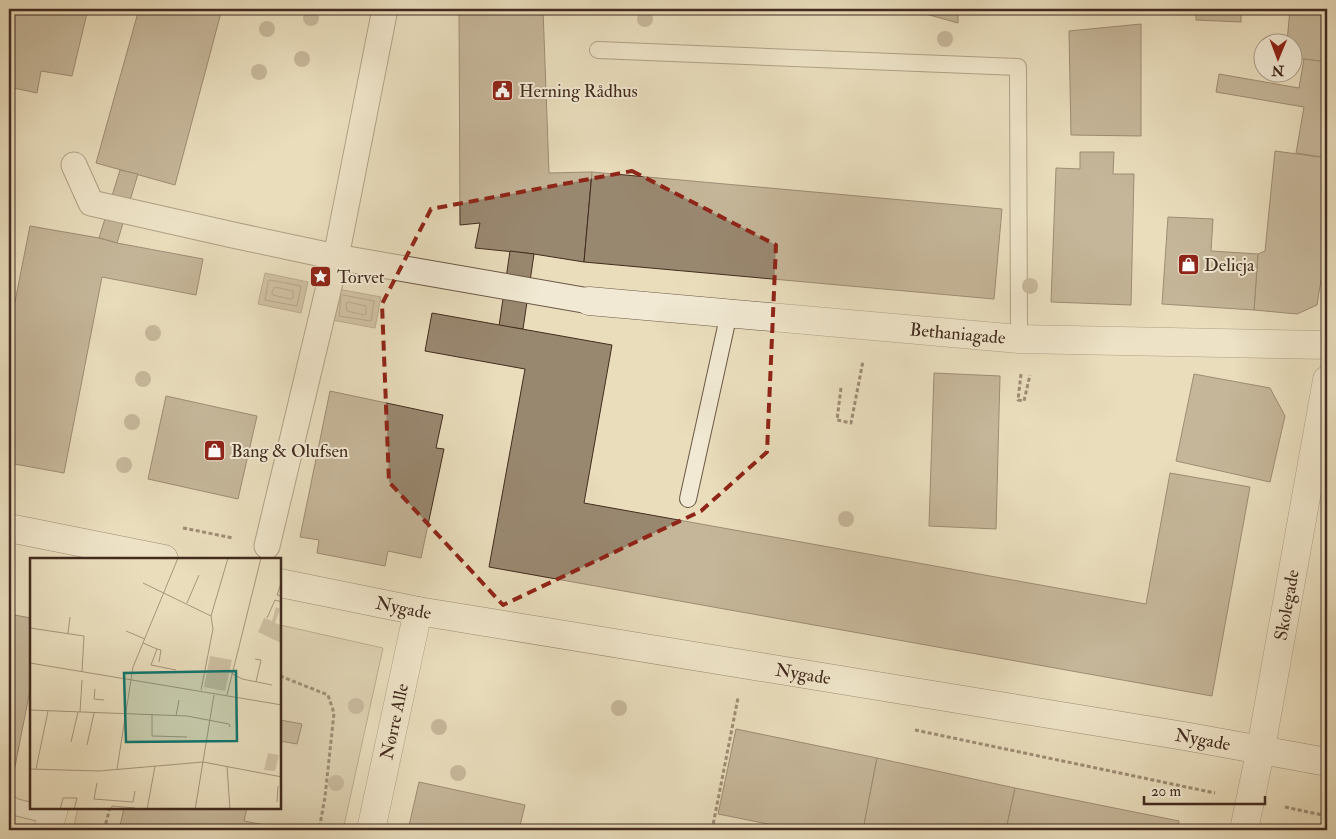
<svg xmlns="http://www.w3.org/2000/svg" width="1336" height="839" viewBox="0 0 1336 839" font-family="'IM FELL Double Pica',serif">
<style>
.green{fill:#cdbfa1;stroke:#887560}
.water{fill:#b1a086;stroke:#85715c}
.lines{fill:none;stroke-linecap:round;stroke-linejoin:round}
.shore{stroke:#7a6652;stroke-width:1}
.building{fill:#998870;stroke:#432b1e}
.service-casing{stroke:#6c5846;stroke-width:18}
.pedestrian-casing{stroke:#6c5846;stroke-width:27}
.minor-casing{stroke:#6c5846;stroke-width:29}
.secondary-casing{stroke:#432b1e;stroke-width:29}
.path{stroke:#432b1e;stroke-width:3;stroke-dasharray:4 2.5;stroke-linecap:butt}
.service{stroke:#f1e9d3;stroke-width:16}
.pedestrian{stroke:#f1e9d3;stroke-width:25}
.minor{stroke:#f1e9d3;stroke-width:28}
.secondary{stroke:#f1e9d3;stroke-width:28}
.tree{fill:#9d8c73}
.marked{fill:none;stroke:#8f2418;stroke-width:4;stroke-dasharray:10 6;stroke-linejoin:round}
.labels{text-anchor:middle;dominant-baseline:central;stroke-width:4;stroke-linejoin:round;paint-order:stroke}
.poi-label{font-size:18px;fill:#432b1e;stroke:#f1e9d3;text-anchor:start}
.street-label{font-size:18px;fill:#432b1e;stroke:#f1e9d3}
.inset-road{fill:none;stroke:#a7967d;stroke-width:1}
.view{fill:#0f766e;fill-opacity:0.15;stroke:#0f766e;stroke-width:2.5}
.inset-edge{fill:none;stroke:#432b1e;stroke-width:2.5}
</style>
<rect width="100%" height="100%" fill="#e9ddbc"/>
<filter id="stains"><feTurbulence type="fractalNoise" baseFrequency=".004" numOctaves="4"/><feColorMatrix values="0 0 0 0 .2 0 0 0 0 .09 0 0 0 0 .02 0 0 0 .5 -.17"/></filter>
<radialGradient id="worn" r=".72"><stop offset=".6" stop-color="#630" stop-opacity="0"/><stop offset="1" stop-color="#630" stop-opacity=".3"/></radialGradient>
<path class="green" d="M280 625 383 648 343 830H73L78 808H280Z"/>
<g class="water">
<path d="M265 273 308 282 301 313 258 304Z"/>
<path d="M338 289 381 297 375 328 332 320Z"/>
</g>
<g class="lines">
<g class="shore">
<path d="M270 280 301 286 297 306 265 300 268 282Z"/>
<path d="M275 287 293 291V298L290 299 273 295 272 293Z"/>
<path d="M343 295 374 301 371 321 339 316 341 297Z"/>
<path d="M349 302 366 306V314L364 315 347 311 346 304Z"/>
</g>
</g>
<g class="building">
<path d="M9 9H88L72 76 41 71 37 93 9 87Z"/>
<path d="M139 9H222L175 185 96 163Z"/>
<path d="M459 9H543L549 173 592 172 584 262 534 254 475 248 480 223 460 225Z"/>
<path d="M908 9H958V23Z"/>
<path d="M1093 9H1141L1094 14Z"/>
<path d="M1196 9H1241V22L1196 20Z"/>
<path d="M1290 9H1327V62L1294 58V42H1287Z"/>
<path d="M1141 24V136L1071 135 1069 31Z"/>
<path d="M1304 59 1327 62V158L1296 153 1304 107 1216 92 1219 74 1299 88Z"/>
<path d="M1275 151 1327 158V243L1317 305 1297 314 1254 310 1258 254 1265 251Z"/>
<path d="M1080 152H1114L1113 174H1134L1131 305 1051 302 1056 168 1080 169Z"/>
<path d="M120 170 138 174 117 243 99 238Z"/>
<path d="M592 172 1002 209 994 299 584 262Z"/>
<path d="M1168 217 1213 219 1211 251 1258 254 1254 310 1162 304Z"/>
<path d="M30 226 99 238 117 243 203 259 196 295 102 277 64 473 9 463V332Z"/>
<path d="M510 251 534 254 523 329 499 326Z"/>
<path d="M432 313 612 345 584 503 1146 604 1170 473 1250 487 1212 696 489 567 525 369 425 351Z"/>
<path d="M934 373 1000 376 996 529 929 526Z"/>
<path d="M1194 374 1270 388 1285 416 1270 482 1176 461Z"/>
<path d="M330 391 443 415 436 448 444 449 421 558 388 551 385 566 317 553 319 540 300 537Z"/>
<path d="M166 396 257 416 238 499 148 479Z"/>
<path d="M9 614 31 618V685L9 797Z"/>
<path d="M280 720 302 724 297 744 280 741Z"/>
<path d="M736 729 877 758 863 830H782L783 827 718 814Z"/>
<path d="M877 758 1015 788 1006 830H863Z"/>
<path d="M419 782 525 805 519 830H408Z"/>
<path d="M1015 788 1179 821 1178 830H1006Z"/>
<path d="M124 808H247L244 821 291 830H119Z"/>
</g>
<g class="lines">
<defs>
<g id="service">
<path d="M598 50 1018 67 1019 339"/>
<path d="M688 499 729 313"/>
<path d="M9 803 15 807 52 816"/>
</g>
<g id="pedestrian">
<path d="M74 165 91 203 233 235 336 257 589 301"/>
<path d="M267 546 336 257 385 9"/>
</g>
<g id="minor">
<path id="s1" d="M589 301 1019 339 1327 345"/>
<path d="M48 830 54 808"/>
<path id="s2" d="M371 830 418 611"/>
<path id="s3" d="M1244 830 1261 748 1327 380"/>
</g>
<g id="secondary">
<path d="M9 528 164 559"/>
<path id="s4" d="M280 583 418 611 1184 736 1327 762"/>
</g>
</defs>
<use href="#service" class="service-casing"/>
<use href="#pedestrian" class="pedestrian-casing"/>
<use href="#minor" class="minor-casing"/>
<use href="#secondary" class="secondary-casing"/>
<g class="path">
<path d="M1021 374 1018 400 1024 401 1030 375"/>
<path d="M841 388 837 420 851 423 863 361"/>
<path d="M183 528 233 538"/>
<path d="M280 676 328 695 334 713 325 797 319 830"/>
<path d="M915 730 1215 793"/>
<path d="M1285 807 1327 816"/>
<path d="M104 830 110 808"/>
<path d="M712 830 738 698"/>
</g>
<use href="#service" class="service"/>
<use href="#pedestrian" class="pedestrian"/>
<use href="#minor" class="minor"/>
<use href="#secondary" class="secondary"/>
</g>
<g class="tree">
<circle cx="311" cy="18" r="8"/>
<circle cx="645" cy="19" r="8"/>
<circle cx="267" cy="29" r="8"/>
<circle cx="945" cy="39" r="8"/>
<circle cx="302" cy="59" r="8"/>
<circle cx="259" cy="72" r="8"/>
<circle cx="1030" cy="286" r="8"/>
<circle cx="153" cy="333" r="8"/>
<circle cx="143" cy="379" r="8"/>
<circle cx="132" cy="422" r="8"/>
<circle cx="124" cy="465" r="8"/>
<circle cx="846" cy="519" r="8"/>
<circle cx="356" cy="706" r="8"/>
<circle cx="619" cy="708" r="8"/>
<circle cx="439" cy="727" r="8"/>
<circle cx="458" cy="773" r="8"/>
<circle cx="336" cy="783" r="8"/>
</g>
<path d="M0 0H1336V839H0ZM632 171 776 245 767 452 701 511 503 605 389 482 382 304 431 209Z" fill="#e9ddbc" fill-opacity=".55" fill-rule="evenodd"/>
<path class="marked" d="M632 171 776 245 767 452 701 511 503 605 389 482 382 304 431 209Z"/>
<defs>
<symbol id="civic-square" viewBox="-11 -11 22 22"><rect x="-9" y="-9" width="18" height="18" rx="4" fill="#8f2418" stroke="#f1e9d3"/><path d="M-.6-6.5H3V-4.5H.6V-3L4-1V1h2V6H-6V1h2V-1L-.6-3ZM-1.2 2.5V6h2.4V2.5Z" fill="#fff"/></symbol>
<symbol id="shop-square" viewBox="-11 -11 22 22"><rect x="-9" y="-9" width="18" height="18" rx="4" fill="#8f2418" stroke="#f1e9d3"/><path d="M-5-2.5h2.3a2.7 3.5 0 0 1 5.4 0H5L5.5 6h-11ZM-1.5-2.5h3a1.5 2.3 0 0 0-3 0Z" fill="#fff"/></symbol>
<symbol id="sight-square" viewBox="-11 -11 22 22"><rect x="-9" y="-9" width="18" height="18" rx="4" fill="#8f2418" stroke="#f1e9d3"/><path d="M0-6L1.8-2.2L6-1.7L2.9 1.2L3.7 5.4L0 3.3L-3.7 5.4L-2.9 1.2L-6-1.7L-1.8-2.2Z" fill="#fff"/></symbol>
</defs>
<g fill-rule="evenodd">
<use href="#civic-square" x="490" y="78" width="25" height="25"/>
<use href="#shop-square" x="1176" y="252" width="25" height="25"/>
<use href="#sight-square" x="308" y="264" width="25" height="25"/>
<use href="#shop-square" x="202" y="438" width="25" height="25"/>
</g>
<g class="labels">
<g class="poi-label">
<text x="519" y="91">Herning Rådhus</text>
<text x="1204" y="265">Delicja</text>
<text x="337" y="277">Torvet</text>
<text x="231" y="451">Bang &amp; Olufsen</text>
</g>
<g class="street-label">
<text stroke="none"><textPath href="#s1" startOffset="370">Bethaniagade</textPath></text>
<text stroke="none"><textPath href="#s3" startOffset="229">Skolegade</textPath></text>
<text stroke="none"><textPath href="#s4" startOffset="126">Nygade</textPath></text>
<text stroke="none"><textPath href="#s4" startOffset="531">Nygade</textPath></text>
<text stroke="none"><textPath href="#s2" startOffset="111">Nørre Alle</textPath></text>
<text stroke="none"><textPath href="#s4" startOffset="936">Nygade</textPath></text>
</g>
</g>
<g transform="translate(30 558)">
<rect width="251" height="251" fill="#e9ddbc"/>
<path d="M246 49 250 51 245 65 251 67V85L228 74 234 60 242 63ZM180 98 202 102 195 133 174 129ZM238 195 249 197 245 213 234 212Z" fill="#cdbfa1"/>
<path class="inset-road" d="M252 23 247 37 252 38M113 25 181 58M157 45 169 17M237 60 245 42 252 44M0 70 54 78 52 114M96 73 115 81M38 75 40 59M113 85 127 91 121 107 146 112M127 91 131 92 129 104M225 101 231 102 226 124M0 105 252 147M201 115 212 121 242 127M65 131 64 141 74 142M171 132 183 71 181 58 198 0M197 137 231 0M0 152 157 158 199 166 200 169M50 154 52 122M122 156V178L157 179M146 158 149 142M41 184 48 154M57 187 64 155M197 208 200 252M0 211 69 213 173 204 252 219M6 211 18 153M87 211 103 109 148 0M67 225 64 241 103 244 105 233M247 244 248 228M30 252 33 240H47L44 252M81 252 82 248 105 250M117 252 125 208M165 252 184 137"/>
<path class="view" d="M206 113 207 183 96 184 94 115Z"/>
<rect width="251" height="251" class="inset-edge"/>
</g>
<rect width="1336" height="839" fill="none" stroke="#e9ddbc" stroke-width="30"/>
<rect x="10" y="10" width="1316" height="819" fill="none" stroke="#432b1e" stroke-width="2.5"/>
<rect x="15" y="15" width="1306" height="809" fill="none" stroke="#432b1e"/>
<g transform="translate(1278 58) rotate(181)"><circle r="24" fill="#f1e9d3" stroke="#ab9d8b"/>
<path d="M0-4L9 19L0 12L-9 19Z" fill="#8f2418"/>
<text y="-8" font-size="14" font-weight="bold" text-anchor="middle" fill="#432b1e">N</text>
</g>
<path d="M1144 796v8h121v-8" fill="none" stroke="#432b1e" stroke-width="2.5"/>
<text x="1151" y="796" font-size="15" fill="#432b1e" stroke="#f1e9d3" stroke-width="4" paint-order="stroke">20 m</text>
<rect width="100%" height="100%" filter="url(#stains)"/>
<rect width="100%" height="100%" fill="url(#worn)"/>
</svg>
